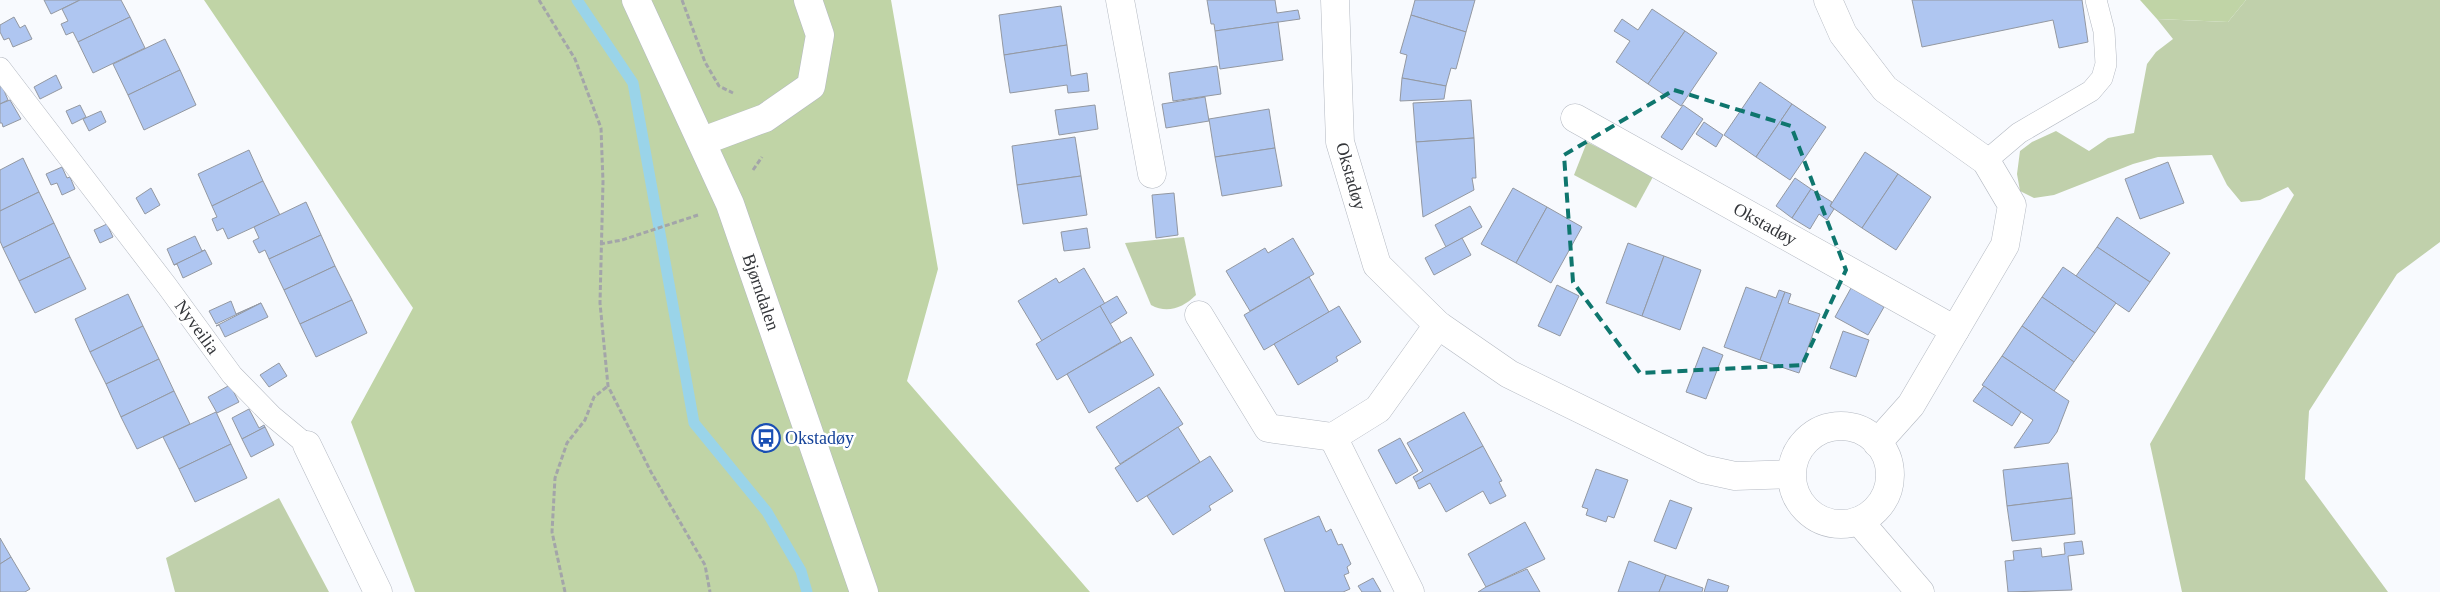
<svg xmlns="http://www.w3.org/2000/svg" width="2440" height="592" viewBox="0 0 2440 592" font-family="Georgia,serif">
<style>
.green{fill:#c0d0ab}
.forest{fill:#c0d4a6}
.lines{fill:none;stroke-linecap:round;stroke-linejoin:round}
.stream{stroke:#9ad4e9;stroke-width:11}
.building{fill:#afc6f1;stroke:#9398a1}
.lane-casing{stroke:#b4b9c2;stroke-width:22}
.street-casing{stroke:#b4b9c2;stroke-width:29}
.secondary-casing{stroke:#b4b9c2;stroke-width:29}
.path{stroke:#a3a5a9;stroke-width:3;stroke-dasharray:5 2.5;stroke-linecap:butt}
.lane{stroke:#fff;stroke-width:21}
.street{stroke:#fff;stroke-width:28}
.secondary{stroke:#fff;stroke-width:28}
.marked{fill:none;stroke:#0f766e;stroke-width:4;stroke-dasharray:10 6;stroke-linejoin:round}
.labels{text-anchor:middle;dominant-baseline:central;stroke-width:5;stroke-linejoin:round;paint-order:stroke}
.street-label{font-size:18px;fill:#34363a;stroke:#fff}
.transit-label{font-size:18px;fill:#164399;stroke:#fff;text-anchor:start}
</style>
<rect width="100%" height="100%" fill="#f8fafe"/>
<g class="green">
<path d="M2246 0H2440V242L2397 274 2309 411 2305 479 2388 592H2182L2150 444 2294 195 2288 187 2260 200 2241 202 2227 185 2212 155 2158 157 2133 164 2054 195 2034 198 2020 191 2017 174 2020 151 2032 142 2056 131 2089 151 2108 138 2134 133 2147 64 2156 52 2173 39 2157 19 2228 22Z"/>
<path d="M1587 142 1654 175 1636 208 1574 175Z"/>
<path d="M1184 237 1196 295C1183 308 1167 314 1151 305L1125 243Z"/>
<path d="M279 498 329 592H175L166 558Z"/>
</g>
<g class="forest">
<path d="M204 0H891L938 269 907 381 1090 592H415L351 422 413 308Z"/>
<path d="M2140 0H2246L2228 22 2157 19Z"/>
</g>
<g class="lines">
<path class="stream" d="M577 0 633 83 694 423 767 512 801 571 807 592"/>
</g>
<g class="building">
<path d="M44 0H80L51 14Z"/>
<path d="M80 0H121L130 17 78 42 73 32 66 35 61 24 68 21 62 9Z"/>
<path d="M1207 0H1275L1277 13 1298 10 1300 19 1215 31 1214 24H1211Z"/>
<path d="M1415 0H1475L1466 32 1411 15Z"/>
<path d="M1912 0H2082L2088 42 2059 48 2053 20 1922 47Z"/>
<path d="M1061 6 1067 45 1004 55 999 15Z"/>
<path d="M1652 9 1685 31 1648 84 1616 62 1630 41 1614 31 1622 19 1638 30Z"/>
<path d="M1411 15 1466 32 1456 69 1451 68 1446 86 1402 78 1407 55 1400 53Z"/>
<path d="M14 17 20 28 25 25 32 39 13 47 9 38 4 40 0 32V25Z"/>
<path d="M130 17 145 48 93 73 78 42Z"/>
<path d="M1278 22 1283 60 1220 69 1215 31Z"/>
<path d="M1685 31 1717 53 1681 106 1648 84Z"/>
<path d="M165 39 180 70 128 95 113 64Z"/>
<path d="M1067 45 1071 76 1087 73 1089 91 1068 93 1067 85 1010 93 1004 55Z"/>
<path d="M1217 66 1221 94 1173 101 1169 73Z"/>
<path d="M180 70 196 105 144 130 128 95Z"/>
<path d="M56 75 62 88 40 99 34 87Z"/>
<path d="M1402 78 1446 86 1444 99 1400 101Z"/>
<path d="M0 81 8 100 0 104Z"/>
<path d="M1760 82 1792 104 1756 157 1724 135Z"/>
<path d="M1205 97 1209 121 1166 128 1162 104Z"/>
<path d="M10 100 21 119 3 127 2 123H0V104Z"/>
<path d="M1471 100 1474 138 1416 142 1413 103Z"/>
<path d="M1792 104 1826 127 1790 180 1756 157Z"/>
<path d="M80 105 86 117 72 124 66 111Z"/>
<path d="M1095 105 1098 129 1059 135 1055 110Z"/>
<path d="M1683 105 1703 119 1682 150 1661 137Z"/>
<path d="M1269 109 1275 148 1215 157 1209 119Z"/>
<path d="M101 111 106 122 89 131 83 119Z"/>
<path d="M1704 122 1723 135 1716 147 1696 134Z"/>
<path d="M1075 137 1081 176 1017 185 1012 146Z"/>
<path d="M1474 138 1476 178H1472L1474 190 1423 217 1416 142Z"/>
<path d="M1275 148 1282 186 1222 196 1215 157Z"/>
<path d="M249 150 263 181 212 206 198 174Z"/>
<path d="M1865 152 1898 174 1862 228 1830 206Z"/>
<path d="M23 158 39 192 0 211V170Z"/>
<path d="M2168 162 2184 203 2140 219 2125 179Z"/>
<path d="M62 167 67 178 70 177 75 189 62 195 57 183 51 185 46 174Z"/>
<path d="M1898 174 1931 197 1896 250 1862 228Z"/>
<path d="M1081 176 1087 215 1023 224 1017 185Z"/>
<path d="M1795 178 1811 189 1792 218 1776 206Z"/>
<path d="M263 181 280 215 228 239 223 228 217 231 212 219 217 217 212 206Z"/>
<path d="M151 188 160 205 145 214 136 198Z"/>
<path d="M1513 188 1547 207 1516 263 1481 244Z"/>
<path d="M1811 189 1832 202 1830 206 1834 209 1827 220 1819 214 1810 229 1792 218Z"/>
<path d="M39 192 54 223 3 248 0 241V211Z"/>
<path d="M1174 193 1178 235 1156 238 1152 195Z"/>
<path d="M306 202 321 235 269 259 265 250 259 253 253 241 259 238 254 227Z"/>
<path d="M1470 206 1482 227 1446 247 1435 225Z"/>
<path d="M1547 207 1582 227 1551 283 1516 263Z"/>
<path d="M2117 217 2170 253 2150 282 2097 247Z"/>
<path d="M54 223 70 257 19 281 3 248Z"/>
<path d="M107 224 113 237 100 243 94 230Z"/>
<path d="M1087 228 1090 248 1064 251 1061 232Z"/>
<path d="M321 235 335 266 284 290 269 259Z"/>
<path d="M195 236 202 251 205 250 174 265 167 249Z"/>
<path d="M1293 238 1314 274 1250 311 1226 271 1265 248 1268 253Z"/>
<path d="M1462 238 1471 255 1434 275 1425 258Z"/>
<path d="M1628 243 1664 256 1642 316 1606 303Z"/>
<path d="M2097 247 2150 282 2129 312 2076 276Z"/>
<path d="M205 250 212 264 183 278 177 264 174 265Z"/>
<path d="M1664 256 1701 270 1680 330 1642 316Z"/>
<path d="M70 257 86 289 35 313 19 281Z"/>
<path d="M335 266 352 300 300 324 284 290Z"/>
<path d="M2063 267 2116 303 2095 333 2042 297Z"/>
<path d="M1084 268 1105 304 1042 341 1018 301 1056 278 1059 283Z"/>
<path d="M1309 277 1329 312 1264 350 1244 315Z"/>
<path d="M1557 285 1579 296 1560 336 1538 326Z"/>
<path d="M1746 287 1776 298 1779 290 1785 292 1760 360 1724 347Z"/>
<path d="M1851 288 1884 307 1868 335 1835 317Z"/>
<path d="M1785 292 1791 294 1788 303 1820 314 1799 373 1760 360Z"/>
<path d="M128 294 143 326 90 352 75 319Z"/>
<path d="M1117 296 1127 313 1110 324 1100 306Z"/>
<path d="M2042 297 2095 333 2074 362 2022 326Z"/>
<path d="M352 300 367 333 316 357 300 324Z"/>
<path d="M231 301 236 314 261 303 216 324 209 311Z"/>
<path d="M261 303 268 317 225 337 219 325 216 326Z"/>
<path d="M1100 306 1121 342 1057 380 1036 344Z"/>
<path d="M1339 306 1361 342 1336 357 1338 361 1298 385 1274 344Z"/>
<path d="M143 326 159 359 106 384 90 352Z"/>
<path d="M2022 326 2074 362 2054 391 2002 356Z"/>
<path d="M1843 331 1869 340 1856 377 1830 368Z"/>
<path d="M1131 337 1154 375 1089 413 1067 374Z"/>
<path d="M1703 347 1723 355 1706 399 1686 392Z"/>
<path d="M2002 356 2069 401 2057 432 2049 443 2014 448 2033 420 1982 385Z"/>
<path d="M159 359 174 391 121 417 106 384Z"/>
<path d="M279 363 287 376 269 387 260 375Z"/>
<path d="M230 385 239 402 217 413 208 397Z"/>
<path d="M1984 386 2021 412 2012 426 1973 401Z"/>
<path d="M1159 387 1183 424 1120 464 1096 427Z"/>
<path d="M174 391 190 424 137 449 121 417Z"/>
<path d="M249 409 259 428 264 425 265 427 242 439 232 418Z"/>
<path d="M216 412 231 444 179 469 163 437Z"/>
<path d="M1464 412 1483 446 1416 482 1413 477 1423 471 1407 443Z"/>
<path d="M265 427 274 445 251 457 242 439Z"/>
<path d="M1178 427 1200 462 1137 502 1115 468Z"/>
<path d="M1400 438 1418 471 1396 484 1378 450Z"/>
<path d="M231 444 247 478 195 502 179 469Z"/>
<path d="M1483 446 1502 481 1499 482 1506 496 1490 504 1483 491 1446 512 1430 483 1419 489 1416 482Z"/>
<path d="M1210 456 1233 491 1209 506 1211 510 1173 535 1147 496Z"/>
<path d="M2068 463 2072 498 2007 506 2003 470Z"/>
<path d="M1596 469 1628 480 1614 518 1608 516 1606 522 1586 515 1588 509 1582 507Z"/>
<path d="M2072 498 2075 534 2012 541 2007 506Z"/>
<path d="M1670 500 1692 508 1676 549 1654 541Z"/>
<path d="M1319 516 1326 532 1331 529 1338 545 1342 544 1351 564 1347 567 1349 573 1344 575 1350 589 1343 592H1285L1264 539Z"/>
<path d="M1525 522 1545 559 1486 587 1468 554Z"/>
<path d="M0 538 11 557 0 564Z"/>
<path d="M2082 541 2084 554 2068 556 2072 590 2008 592 2005 561 2014 560 2013 551 2041 548 2042 557 2065 554 2064 543Z"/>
<path d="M11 557 30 589 25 592H0V564Z"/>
<path d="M1629 561 1666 575 1659 592H1618Z"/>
<path d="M1527 569 1540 592H1478L1486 587Z"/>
<path d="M1666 575 1703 588 1702 592H1659Z"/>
<path d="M1373 578 1381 592H1362L1358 586Z"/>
<path d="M1708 579 1729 586 1727 592H1704Z"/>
</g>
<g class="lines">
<defs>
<g id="lane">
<path d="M0 68 167 286 232 375 272 416 307 445"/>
<path d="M1986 161 2019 133 2091 91 2102 78 2106 64 2104 31 2096 0"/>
</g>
<g id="street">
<path d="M1120 0 1152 174"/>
<path d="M1335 0 1340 142 1377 265 1438 325 1509 374 1703 469 1735 476 1791 474"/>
<path d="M1828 0 1843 34 1885 89 1986 161 2012 205 2005 245 1911 405 1877 443"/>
<path d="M1575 118 1955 330"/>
<path d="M703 141 765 118 811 86 820 35 808 0"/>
<path d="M1199 315 1268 428 1333 437 1378 409 1438 325"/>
<circle cx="1841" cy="475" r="49"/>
<path d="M1333 437 1410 592"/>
<path d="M307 445 378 592"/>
<path d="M1859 521 1920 592"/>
</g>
<path id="secondary" d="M636 0 730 204 864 592"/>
</defs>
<use href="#lane" class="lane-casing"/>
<use href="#street" class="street-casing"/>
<use href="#secondary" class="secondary-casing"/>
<g class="path">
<path d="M539 0 575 59 601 128 603 182 600 303 608 386 651 472 705 565 710 592"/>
<path d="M682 0 705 62 719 86 733 93"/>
<path d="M753 170 762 157"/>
<path d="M600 244 622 240 698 215"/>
<path d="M565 592 552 532 555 478 567 443 585 420 594 397 608 386"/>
</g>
<use href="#lane" class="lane"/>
<use href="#street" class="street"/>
<use href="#secondary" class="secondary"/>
</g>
<path class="marked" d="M1674 90 1791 126 1846 270 1802 365 1640 373 1573 282 1564 155Z"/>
<defs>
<symbol id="bus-ring" viewBox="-11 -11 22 22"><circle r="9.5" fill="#fff" stroke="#1a4fb4" stroke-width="1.5"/><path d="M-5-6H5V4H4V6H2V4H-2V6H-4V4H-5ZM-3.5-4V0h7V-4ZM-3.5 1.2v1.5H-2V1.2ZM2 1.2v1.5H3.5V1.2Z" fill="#1a4fb4"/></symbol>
</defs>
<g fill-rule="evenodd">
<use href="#bus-ring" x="750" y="422" width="32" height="32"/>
</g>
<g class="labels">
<g class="street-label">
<text transform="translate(1351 176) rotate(74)">Okstadøy</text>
<text transform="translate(1765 224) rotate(29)">Okstadøy</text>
<text transform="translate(761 292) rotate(71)">Bjørndalen</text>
<text transform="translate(197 327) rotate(54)">Nyveilia</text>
</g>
<g class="transit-label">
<text x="785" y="438">Okstadøy</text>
</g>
</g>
</svg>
